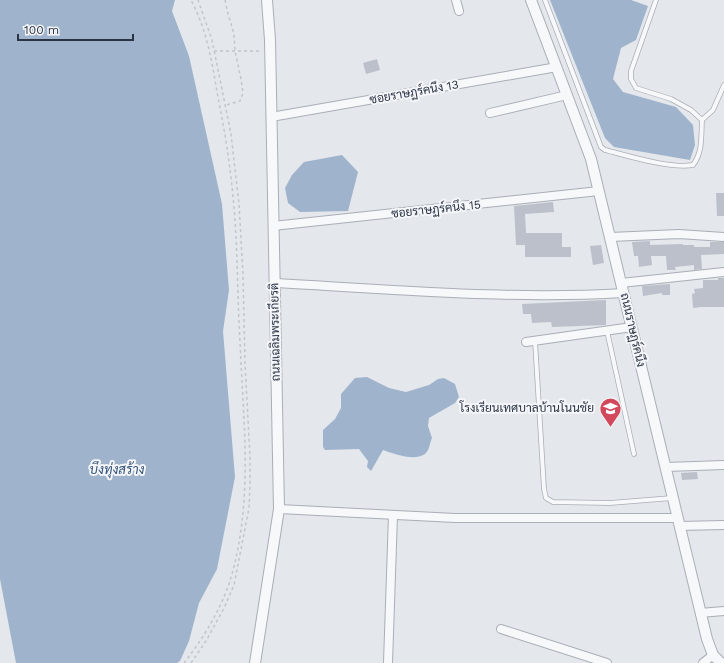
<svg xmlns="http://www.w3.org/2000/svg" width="724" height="663" viewBox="0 0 724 663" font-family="'Work Sans',Sarabun,sans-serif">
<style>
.water{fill:#9fb4cc}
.building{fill:#bbc0ca}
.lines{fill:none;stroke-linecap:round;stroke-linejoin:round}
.service-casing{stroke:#a9aeb7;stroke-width:5.5}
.minor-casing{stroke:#a9aeb7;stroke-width:10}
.tertiary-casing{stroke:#a9aeb7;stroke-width:12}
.path{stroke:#c2c5cb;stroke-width:1.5;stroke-dasharray:3 3;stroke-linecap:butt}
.service{stroke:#f7f8fa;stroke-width:4}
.minor{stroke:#f7f8fa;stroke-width:8}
.tertiary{stroke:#f7f8fa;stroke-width:10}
.labels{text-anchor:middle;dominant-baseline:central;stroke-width:4;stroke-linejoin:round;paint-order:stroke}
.street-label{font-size:12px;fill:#2b3445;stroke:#f4f6f9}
.poi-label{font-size:12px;fill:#2b3445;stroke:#f4f6f9;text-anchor:end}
.water-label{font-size:13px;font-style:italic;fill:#34527a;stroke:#f4f6f9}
</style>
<rect width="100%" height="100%" fill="#e4e7ec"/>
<g class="water">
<path d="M0 0H175L172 11 189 56 222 204 229 290 223 331 235 477 217 569 199 603 189 641 180 661 177 663H16L0 579Z"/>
<path d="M550 0H631L648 6 636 40 621 48 613 79 623 92 676 107 693 125 695 145 690 160 614 147 605 138Z"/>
<path d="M342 155 358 172 348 211 300 212 288 203 285 188 292 175 304 162Z"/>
<path d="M367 377 389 388 406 392 429 385 438 379 444 378 455 384 459 397 455 403 429 418 428 426 432 438C430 442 430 446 428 450 421 464 394 454 383 450L371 471 367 467 368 461 359 449 325 450 323 447V430L335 419 341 408V394L355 378Z"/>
</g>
<g class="building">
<path d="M377 59 380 70 366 74 363 63Z"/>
<path d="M716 193H724V216H717Z"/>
<path d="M553 202 554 212 525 214 526 233H562V247H571V257H525V245H516L514 206Z"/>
<path d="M650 241V245L683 244V245H694V247H710V242H724V254L701 255 702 269 694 270V265L675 267 676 270H667L666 256H651L652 265 639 267 638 256H634L632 242Z"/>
<path d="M601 245 604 263 593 265 590 246Z"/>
<path d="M718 278H724V307H701L693 308 692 294 695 293 694 289 703 288V280H718Z"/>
<path d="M670 284V295H662V293L643 296 642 286Z"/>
<path d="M606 300V325L552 327 551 322 532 323 531 314H523L522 304Z"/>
<path d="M697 472 698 479 682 480 681 473Z"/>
</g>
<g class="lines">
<defs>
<g id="service">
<path d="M545 0 601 147 605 150C629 156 670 169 693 165 703 152 701 136 702 120L691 110 671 99 636 88 631 79V71L656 0"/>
<path d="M702 120 713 110 724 85"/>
<path d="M607 331 634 454"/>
<path d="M535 341 544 489 546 498 553 502 610 503 672 498"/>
</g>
<g id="minor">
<path d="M456 0 459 11"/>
<path d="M490 113 567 95"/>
<path d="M271 117 557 67"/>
<path d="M273 226 599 191"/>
<path d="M610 237 679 234 724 237"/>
<path d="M274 283C391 289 507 300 624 293"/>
<path d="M621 283 724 272"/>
<path d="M526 342 632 327"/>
<path d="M665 467 724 465"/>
<path d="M279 509 455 518H678"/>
<path d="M679 526 724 525"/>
<path d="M700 613 724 611"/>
<path d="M501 629 607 663"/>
<path d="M388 663 393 515"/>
<path d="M703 663 713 655"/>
</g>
<g id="tertiary">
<path d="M531 0 591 159 707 639 713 655 721 663"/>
<path d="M255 663 279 509 270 40 267 0"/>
</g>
</defs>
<use href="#service" class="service-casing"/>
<use href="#minor" class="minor-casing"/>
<use href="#tertiary" class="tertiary-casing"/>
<g class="path">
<path d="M225 0 228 14 234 34 235 51 241 79 243 93 240 101 226 105"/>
<path d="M214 51H262"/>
<path d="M184 663C205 636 225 603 233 570 253 494 243 418 240 341 237 293 238 245 233 197 230 162 224 127 217 92 212 61 206 28 191 0"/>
<path d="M191 663 206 641 224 608 234 585 249 508 250 484V457L245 363 243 274 239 204 231 134 212 40 198 0"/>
</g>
<use href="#service" class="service"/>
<use href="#minor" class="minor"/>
<use href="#tertiary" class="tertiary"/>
</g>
<defs>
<symbol id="school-pin" viewBox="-11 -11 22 30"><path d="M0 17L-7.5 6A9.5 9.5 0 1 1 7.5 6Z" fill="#d1495b" stroke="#f4f6f9"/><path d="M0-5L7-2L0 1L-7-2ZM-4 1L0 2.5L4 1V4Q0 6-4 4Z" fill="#fff"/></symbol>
</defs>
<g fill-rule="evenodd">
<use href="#school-pin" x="598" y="396" width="25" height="34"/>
</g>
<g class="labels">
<g class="street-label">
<text transform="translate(414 92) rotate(-10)">ซอยราษฏร์คนึง 13</text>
<text transform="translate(436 209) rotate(-6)">ซอยราษฏร์คนึง 15</text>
<text transform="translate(633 330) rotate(77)">ถนนราษฏร์คนึง</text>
<text transform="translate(275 332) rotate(-91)">ถนนเฉลิมพระเกียรติ</text>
</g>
<g class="poi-label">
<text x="594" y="408">โรงเรียนเทศบาลบ้านโนนชัย</text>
</g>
<g class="water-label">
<text x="117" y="469">บึงทุ่งสร้าง</text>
</g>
</g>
<path d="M18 34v6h115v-6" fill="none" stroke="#2b3445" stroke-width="2"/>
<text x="24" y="34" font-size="12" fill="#2b3445" stroke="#f4f6f9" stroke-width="3" paint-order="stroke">100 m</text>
</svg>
